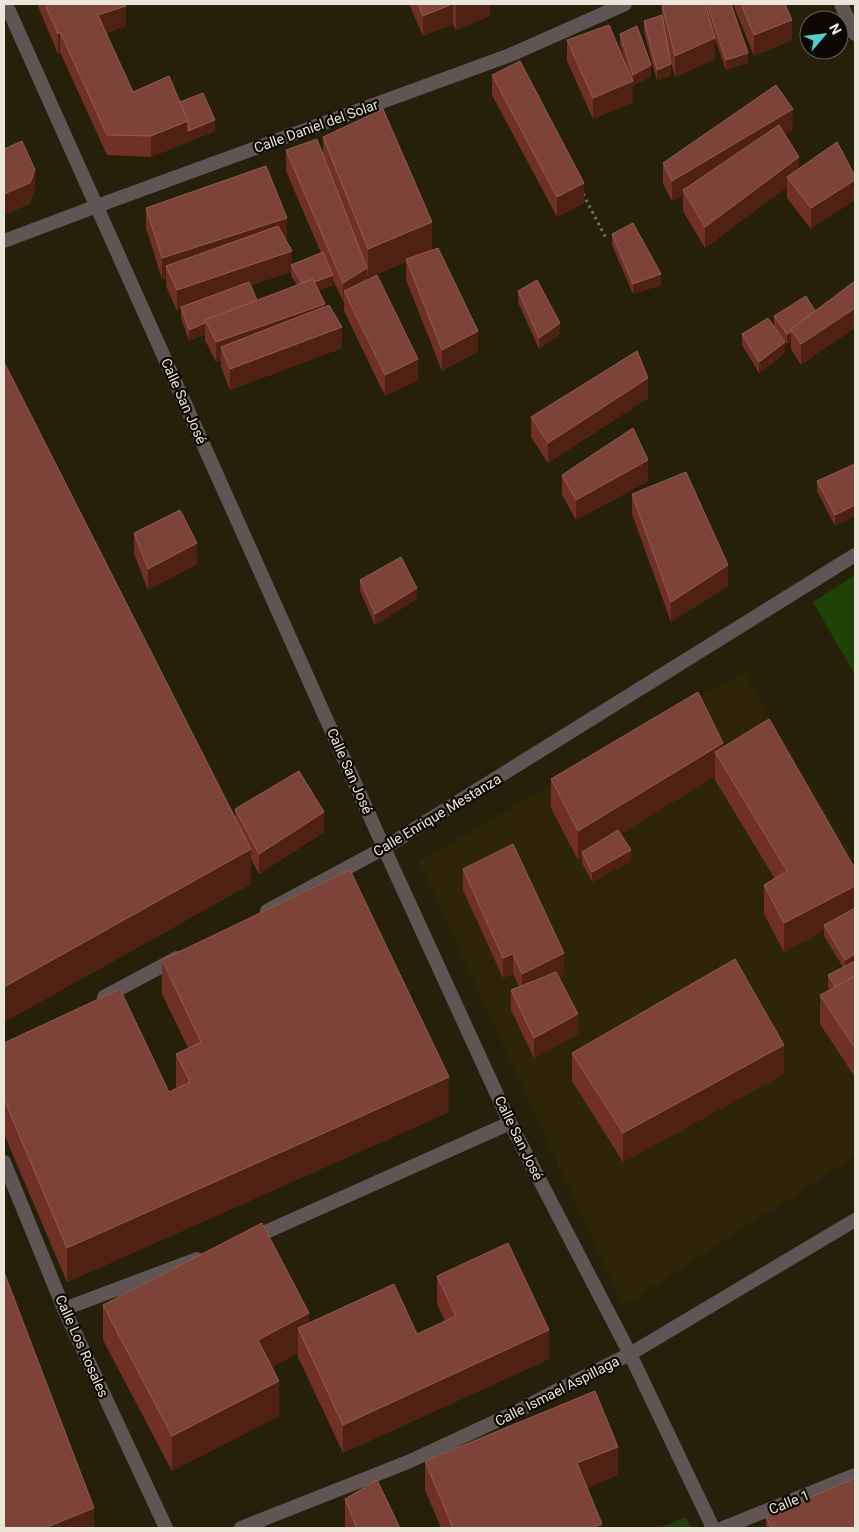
<svg xmlns="http://www.w3.org/2000/svg" width="859" height="1532" viewBox="0 0 859 1532" font-family="Roboto,sans-serif">
<style>
.built{fill:#2e2508}
.green{fill:#1d4306}
.lines{fill:none;stroke-linecap:round;stroke-linejoin:round}
.path{stroke:#746f5d;stroke-width:3;stroke-dasharray:2.5 4;stroke-linecap:butt}
.minor{stroke:#605454;stroke-width:14}
.wall{fill:#713025;fill-rule:evenodd}
.shaded-wall{fill:#4e2112}
.building{fill:#7e4338;stroke:#8f5c51}
.labels{text-anchor:middle;dominant-baseline:central;stroke-width:4.5;stroke-linejoin:round;paint-order:stroke}
.street-label{font-size:14px;fill:#e9e5d8;stroke:#0c0903}
</style>
<rect width="100%" height="100%" fill="#261f0a"/>
<path class="built" d="M744 672 855 861V1156L623 1306 419 862Z"/>
<g class="green">
<path d="M855 575V675L813 602Z"/>
<path d="M686 1517 691 1528H659Z"/>
</g>
<g class="lines">
<path class="path" d="M583 194 607 240"/>
<g class="minor">
<path d="M6 4 384 848 510 1123 630 1354 713 1528"/>
<path d="M841 4 855 34"/>
<path d="M4 241 97 206 510 55 625 4"/>
<path d="M267 911 384 848 855 555"/>
<path d="M104 997 177 958"/>
<path d="M4 1162 64 1309 166 1528"/>
<path d="M250 1239 510 1123"/>
<path d="M64 1309 197 1259"/>
<path d="M241 1528 408 1462 518 1411 554 1392 630 1354 855 1220"/>
<path d="M723 1528 855 1475"/>
</g>
</g>
<g class="wall">
<path d="M37 4H125L126 26 106 33 133 92 180 102 215 131 151 157 107 155 60 52 58 54Z"/>
<path d="M409 4H490V16L456 30 453 24 423 36Z"/>
<path d="M665 4H731L748 63 726 70 713 33 715 59 675 77 669 54 671 75 657 81 644 32V21L662 15V5Z"/>
<path d="M733 4H785L792 40 754 56Z"/>
<path d="M620 34 651 76 633 86V84V102L593 119 567 61V40L629 72 620 45Z"/>
<path d="M492 75 584 203 557 217 492 95Z"/>
<path d="M793 130 785 134 799 168 837 142 811 229 787 198V187L705 248 683 211V195L672 201 663 184V163Z"/>
<path d="M323 137 432 250 478 351 442 371 406 280V262L368 278 367 274V280L418 380 385 396 344 311V303L333 280V285L319 291 342 348 230 390 221 367V361L216 362 205 340V334L189 341 181 318V309L177 311 166 286V278L162 279 146 228V208L287 239 285 240 292 264 321 253 286 171V150L323 155ZM291 272V275L297 285 257 300 251 285Z"/>
<path d="M612 234 661 285 633 294 612 245Z"/>
<path d="M518 291 560 334 539 349 518 302Z"/>
<path d="M806 296 801 365 791 349V342L787 344 777 330 785 353 759 373 742 345V334L774 326V316Z"/>
<path d="M4 362 235 819V809L324 832 259 874 251 859V884L4 1022Z"/>
<path d="M648 398 548 463 531 437V417Z"/>
<path d="M855 464 835 526 817 491V481Z"/>
<path d="M562 475 648 481 576 520 562 495Z"/>
<path d="M632 494 728 586 671 622 632 514Z"/>
<path d="M134 533 197 564 148 590 134 554Z"/>
<path d="M360 580 417 599 375 625 360 591Z"/>
<path d="M723 747 855 869V1077L820 1024V995L830 990 828 986V975L843 967 824 936V930L784 952 764 914V885L775 879 715 780V776L620 834 631 861 592 882 582 863V857L578 860 551 808V779Z"/>
<path d="M463 869 564 974 558 977 578 1034 534 1058 511 1010V990L519 987 513 974 503 978 463 890Z"/>
<path d="M162 960 449 1112 67 1282 4 1134V1043L169 1092 176 1089V1054L188 1048 162 994Z"/>
<path d="M572 1053 784 1074 623 1162 572 1081Z"/>
<path d="M437 1276 549 1359 343 1453 298 1357V1353L272 1367 279 1416 172 1471 103 1340V1305L417 1334 445 1321 437 1304Z"/>
<path d="M425 1461 618 1475 587 1488 602 1528H441L425 1490Z"/>
<path d="M345 1499 400 1528H345Z"/>
<path d="M766 1517 855 1528H766Z"/>
</g>
<g class="shaded-wall">
<path d="M452 4H453V24L423 36V16Z"/>
<path d="M456 4H490V16L456 30Z"/>
<path d="M126 6V26L98 35V15Z"/>
<path d="M792 20V40L754 56V35Z"/>
<path d="M60 32V52L58 54V34Z"/>
<path d="M715 38V59L675 77V56Z"/>
<path d="M748 53V63L726 70V60Z"/>
<path d="M671 64V75L657 81V70Z"/>
<path d="M651 65V76L633 86V75Z"/>
<path d="M633 81V102L593 119V98Z"/>
<path d="M793 109V130L685 193 683 190V195L672 201V181Z"/>
<path d="M215 120V131L188 142V131Z"/>
<path d="M188 121V142L151 157V136Z"/>
<path d="M799 157V178L787 177V187L705 248V227Z"/>
<path d="M35 170V191L30 204 4 215V194Z"/>
<path d="M855 180V200L811 229V208Z"/>
<path d="M584 183V203L557 217V197Z"/>
<path d="M287 218V239L171 276 166 266V278L162 279V258Z"/>
<path d="M432 222V251L406 259V262L368 278V249Z"/>
<path d="M292 251 291 272 182 309 181 307V309L177 311V290Z"/>
<path d="M367 268V289L344 291 343 304V283Z"/>
<path d="M661 274V285L633 294V284Z"/>
<path d="M333 275V285L304 297V286Z"/>
<path d="M325 304V324L221 347V361L216 362V342Z"/>
<path d="M855 308V328L801 365V344Z"/>
<path d="M205 323V334L189 341V330Z"/>
<path d="M560 323V334L539 349V338Z"/>
<path d="M342 327V348L230 390V369Z"/>
<path d="M478 331V351L442 371V350Z"/>
<path d="M791 332V342L787 344V334Z"/>
<path d="M785 342V353L759 373V362Z"/>
<path d="M418 359V380L385 396V375Z"/>
<path d="M648 378V398L548 463V443Z"/>
<path d="M648 460V481L576 520V500Z"/>
<path d="M855 505V516L835 526V515Z"/>
<path d="M197 543V564L148 590V569Z"/>
<path d="M728 565V586L671 622V602Z"/>
<path d="M417 588V599L375 625V614Z"/>
<path d="M723 743V765L715 752V776L584 856 582 852V857L578 860V831Z"/>
<path d="M324 812V832L259 874V854Z"/>
<path d="M251 849V884L4 1022V987Z"/>
<path d="M631 850V861L592 882V872Z"/>
<path d="M855 886V914L824 925V930L784 952V923Z"/>
<path d="M564 953V974L522 995V974Z"/>
<path d="M513 954V974L503 978V958Z"/>
<path d="M855 954V965L845 971V960Z"/>
<path d="M578 1014V1034L534 1058V1038Z"/>
<path d="M784 1045V1074L623 1162V1133Z"/>
<path d="M449 1077V1112L67 1282V1248Z"/>
<path d="M309 1313V1348L298 1328V1353L258 1374V1340Z"/>
<path d="M549 1330V1359L343 1453V1425Z"/>
<path d="M279 1381V1416L172 1471V1436Z"/>
<path d="M618 1447V1475L577 1492V1463Z"/>
<path d="M94 1508V1528H45Z"/>
<path d="M602 1524V1528H591Z"/>
</g>
<g class="building">
<path d="M45 4H125L126 6 98 15 133 92 169 76 188 121 151 136 107 135 60 32 58 34Z"/>
<path d="M418 4H452L423 16Z"/>
<path d="M665 4H705L715 38 675 56 662 5Z"/>
<path d="M707 4H731L748 53 726 60Z"/>
<path d="M741 4H785L792 20 754 35Z"/>
<path d="M662 15 671 64 657 70 644 21Z"/>
<path d="M609 25 633 81 593 98 567 40Z"/>
<path d="M637 26 651 65 633 75 620 34Z"/>
<path d="M520 61 584 183 557 197 492 75Z"/>
<path d="M776 85 793 109 672 181 663 163Z"/>
<path d="M203 93 215 120 188 131V121L180 102Z"/>
<path d="M383 109 432 222 368 249 323 137Z"/>
<path d="M779 125 799 157 705 227 683 190Z"/>
<path d="M317 139 367 268 343 283 286 150Z"/>
<path d="M22 141 35 170 30 183 4 194V149Z"/>
<path d="M837 142 855 176V180L811 208 787 177Z"/>
<path d="M266 166 287 218 162 258 146 208Z"/>
<path d="M633 223 661 274 633 284 612 234Z"/>
<path d="M278 226 292 251 177 290 166 266Z"/>
<path d="M438 248 478 331 442 350 406 259Z"/>
<path d="M323 252 333 275 315 282 313 279 302 283 291 265Z"/>
<path d="M377 275 418 359 385 375 344 291Z"/>
<path d="M313 279 325 304 216 342 205 320Z"/>
<path d="M537 280 560 323 539 338 518 291Z"/>
<path d="M855 281V308L801 344 791 329Z"/>
<path d="M249 282 257 300 205 320V323L189 330 181 307Z"/>
<path d="M806 296 815 311 791 329V332L787 334 774 316Z"/>
<path d="M329 305 342 327 230 369 221 347Z"/>
<path d="M768 318 785 342 759 362 742 334Z"/>
<path d="M637 351 648 378 548 443 531 417Z"/>
<path d="M4 362 251 849 4 987Z"/>
<path d="M633 428 648 460 576 500 562 475Z"/>
<path d="M855 464V505L835 515 817 481Z"/>
<path d="M686 472 728 565 671 602 632 494Z"/>
<path d="M180 510 197 543 148 569 134 533Z"/>
<path d="M401 557 417 588 375 614 360 580Z"/>
<path d="M698 692 723 743 578 831 551 779Z"/>
<path d="M769 719 855 869V886L784 923 764 885 787 871 715 752Z"/>
<path d="M299 771 324 812 259 854 235 809Z"/>
<path d="M618 830 631 850 592 872 582 852Z"/>
<path d="M513 844 564 953 522 974 513 954 503 958 463 869Z"/>
<path d="M350 870 449 1077 67 1248 4 1099V1043L120 989 169 1092 190 1082 176 1054 201 1042 162 960Z"/>
<path d="M855 908V954L845 960 824 925Z"/>
<path d="M735 959 784 1045 623 1133 572 1053Z"/>
<path d="M855 961V976L835 987 828 975Z"/>
<path d="M556 972 578 1014 534 1038 511 990Z"/>
<path d="M855 976V1048L820 995Z"/>
<path d="M262 1223 309 1313 258 1340 279 1381 172 1436 103 1305Z"/>
<path d="M508 1243 549 1330 343 1425 298 1328 394 1284 417 1334 456 1316 437 1276Z"/>
<path d="M4 1272 94 1508 45 1528H4Z"/>
<path d="M595 1391 618 1447 577 1463 602 1524 591 1528H453L425 1461Z"/>
<path d="M855 1478V1528H771L766 1517Z"/>
<path d="M377 1480 400 1528H357L345 1499Z"/>
</g>
<g class="labels">
<g class="street-label">
<text transform="translate(316 126) rotate(-20)">Calle Daniel del Solar</text>
<text transform="translate(184 401) rotate(66)">Calle San José</text>
<text transform="translate(350 771) rotate(66)">Calle San José</text>
<text transform="translate(437 815) rotate(-31)">Calle Enrique Mestanza</text>
<text transform="translate(519 1138) rotate(64)">Calle San José</text>
<text transform="translate(82 1346) rotate(66)">Calle Los Rosales</text>
<text transform="translate(557 1391) rotate(-27)">Calle Ismael Aspillaga</text>
<text transform="translate(789 1502) rotate(-22)">Calle 1</text>
</g>
</g>
<rect width="859" height="1532" fill="none" stroke="#e9e5d8" stroke-width="10"/>
<g transform="translate(824 35) rotate(62)"><circle r="24" fill="#0c0903" stroke="#646158"/>
<path d="M0-4L9 19L0 12L-9 19Z" fill="#55cdc6"/>
<text y="-8" font-size="14" font-weight="bold" text-anchor="middle" fill="#e9e5d8">N</text>
</g>
</svg>
